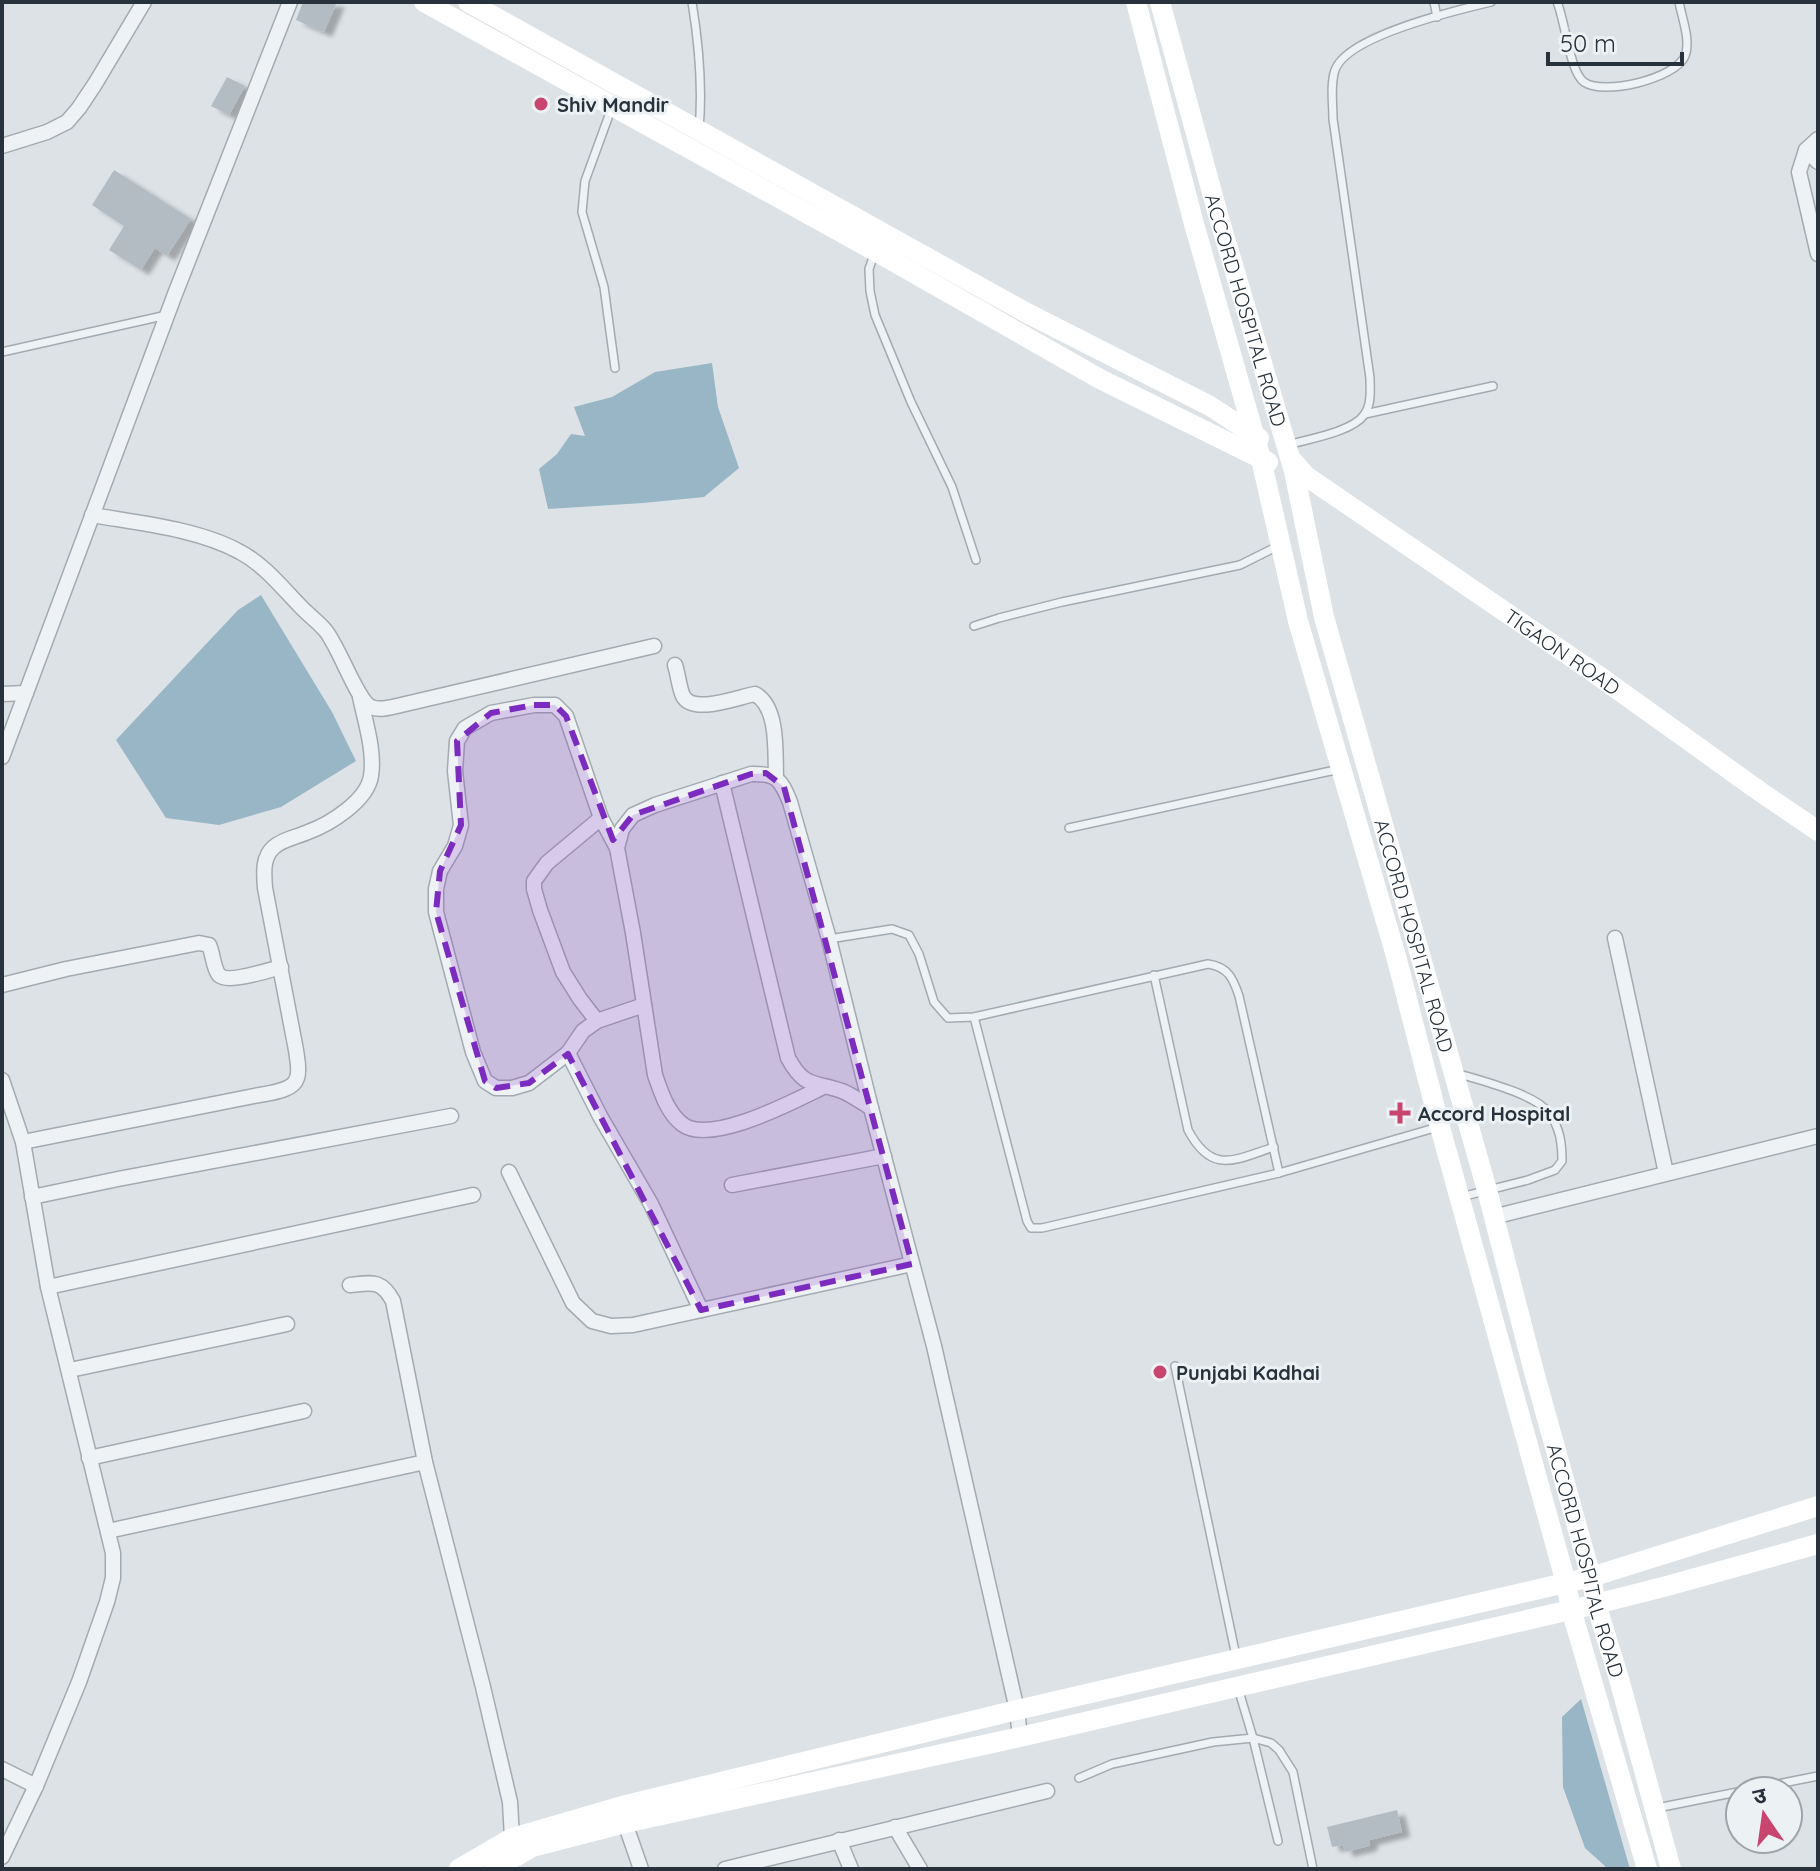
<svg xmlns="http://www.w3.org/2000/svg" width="1820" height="1871" viewBox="0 0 1820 1871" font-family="Quicksand,'Noto Sans Devanagari',sans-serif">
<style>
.water{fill:#98b6c5}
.building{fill:#b4bcc3;filter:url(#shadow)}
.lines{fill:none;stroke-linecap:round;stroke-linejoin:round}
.lane-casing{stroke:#a3aab0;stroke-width:10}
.street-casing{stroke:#a3aab0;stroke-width:17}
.lane{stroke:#eff2f5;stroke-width:7}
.street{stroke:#eff2f5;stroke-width:14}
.secondary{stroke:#fff;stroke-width:20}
.marked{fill:#7b2cbf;fill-opacity:0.2;stroke:#7b2cbf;stroke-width:6;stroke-dasharray:16 10;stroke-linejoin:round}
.poi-dot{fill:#c84570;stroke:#ecf1f4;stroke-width:3}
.labels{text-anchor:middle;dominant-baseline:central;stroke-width:6;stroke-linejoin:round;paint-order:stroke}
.poi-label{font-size:20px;font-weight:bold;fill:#27323c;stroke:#ecf1f4;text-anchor:start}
.street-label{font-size:20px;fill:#27323c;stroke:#ecf1f4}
</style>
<defs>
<filter id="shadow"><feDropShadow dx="8" dy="5" stdDeviation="2" flood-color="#0004"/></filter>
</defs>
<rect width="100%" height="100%" fill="#dde2e6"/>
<g class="water">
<path d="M712 363 718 407 739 468 704 497 643 503 548 509 539 469 557 454 571 434 585 436 574 407 612 397 655 372Z"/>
<path d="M261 595 332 712 356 761 281 807 219 825 166 818 116 740 238 610Z"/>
<path d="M1581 1699 1630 1869H1605V1866L1585 1848 1563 1787 1562 1717Z"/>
</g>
<g class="building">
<path d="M303 2H337L324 32 296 20Z"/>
<path d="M227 77 245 86 229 115 211 106Z"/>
<path d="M114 170 191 219 167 256 155 248 141 270 109 250 124 226 92 205Z"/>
<path d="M1397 1810 1402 1832 1370 1840 1369 1846 1345 1852 1343 1845 1332 1847 1327 1827Z"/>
</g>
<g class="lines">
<defs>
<g id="lane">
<path d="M692 2C699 45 703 86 699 129"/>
<path d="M1434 2 1437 17"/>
<path d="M1557 2C1565 20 1570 73 1584 82 1603 96 1675 79 1685 56 1691 41 1682 18 1679 2"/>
<path d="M612 107 585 181 582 212 604 287 615 368"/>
<path d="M875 252 869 269 870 291 875 315 911 402 952 487 976 560"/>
<path d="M2 352 167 315"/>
<path d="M1365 414 1493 386"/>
<path d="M1288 445C1308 439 1352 432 1364 415 1372 404 1370 390 1370 378L1333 119C1333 103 1330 85 1335 70 1347 36 1457 10 1491 2"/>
<path d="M974 626 999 618 1062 602 1240 565 1280 545"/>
<path d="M1069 828 1340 769"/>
<path d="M829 939 892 929 909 935 919 954 934 1002 948 1018 974 1017 1208 964C1228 967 1233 978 1239 996L1279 1173"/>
<path d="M1154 975 1188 1130C1212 1175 1234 1160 1274 1147"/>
<path d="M974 1017 1027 1221 1031 1228H1042L1279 1173 1438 1127"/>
<path d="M1456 1073C1479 1080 1536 1094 1549 1113 1560 1128 1562 1143 1562 1161L1555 1170 1528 1180 1461 1197"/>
<path d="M1175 1366 1236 1656"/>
<path d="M1238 1688 1253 1738 1278 1841"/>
<path d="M1079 1778 1112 1764 1213 1742 1253 1738 1271 1743 1279 1750 1293 1772 1313 1869"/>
<path d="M1657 1808 1818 1776"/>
</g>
<g id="street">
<path d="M1818 139 1806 150 1799 172 1818 254"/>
<path d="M2 146 47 132 67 122 79 108 95 84 144 2"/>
<path d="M1806 150 1818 162"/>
<path d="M92 515C138 523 199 529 240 552 265 565 283 589 303 609 310 616 318 622 325 630 339 646 357 701 371 707 380 711 392 707 401 705L654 646"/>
<path d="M675 665C678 674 679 687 683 696 693 715 738 697 755 694 779 707 775 753 776 778"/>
<path d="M2 694 26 693"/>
<path d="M2 757 175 294 290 2"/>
<path d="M722 783 788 1058C805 1089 814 1081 842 1091 852 1095 861 1102 871 1108L934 1346 1017 1710 1020 1737"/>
<path d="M617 848 601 818 566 716 555 705H534L491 713 465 728 457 741 455 771 461 825 455 846 440 871 436 889V912L473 1052 485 1081 496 1088H512L529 1083 568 1053 583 1031 597 1021 644 1005"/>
<path d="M1615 938 1666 1173"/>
<path d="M2 985 66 969 199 943 209 945C213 953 213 968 219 975 228 984 269 970 281 967"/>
<path d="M597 1021 580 999 563 972 540 910 534 889V881L547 863 601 818"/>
<path d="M568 1053 600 1116 651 1204 701 1310"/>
<path d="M2 1080 23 1142 48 1287 113 1553V1578L107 1602 79 1682 36 1786 2 1857"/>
<path d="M823 1087C794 1101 710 1146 682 1124 667 1112 661 1092 655 1075L633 933 617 848 622 829 633 815 655 805 751 774C777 773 781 780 790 802L829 939 871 1108"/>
<path d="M23 1142 254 1096C267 1093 293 1092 297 1078 300 1070 297 1058 296 1050L265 888C264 874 262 857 274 847 283 839 297 837 308 832 330 824 367 801 371 776 375 751 365 721 360 697"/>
<path d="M509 1172 573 1303 592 1321 611 1326 633 1325 912 1264"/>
<path d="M732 1185 884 1156"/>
<path d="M32 1197 118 1179 451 1116"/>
<path d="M1493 1217 1818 1136"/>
<path d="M350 1285C372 1283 381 1279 393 1301L425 1462 483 1687 510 1802 512 1838"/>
<path d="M48 1287 473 1195"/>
<path d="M70 1370 287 1324"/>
<path d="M89 1458 304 1411"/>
<path d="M108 1531 425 1462"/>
<path d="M2 1769 36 1786"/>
<path d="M625 1823 641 1869"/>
<path d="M895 1827 920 1869"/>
<path d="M839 1840 851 1869"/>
<path d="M725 1869 1047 1791"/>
</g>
</defs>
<use href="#lane" class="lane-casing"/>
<use href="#street" class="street-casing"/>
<use href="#lane" class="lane"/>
<use href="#street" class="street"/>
<g class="secondary">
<path d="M424 2 875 251 1100 379 1268 462"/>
<path d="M468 2 1025 312 1210 406 1259 438"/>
<path d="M1136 2 1194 224 1261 459 1298 621 1396 956 1440 1127 1566 1583 1571 1609 1647 1869"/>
<path id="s1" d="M1160 2 1219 218 1294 471 1324 617 1487 1190 1533 1368 1591 1577 1596 1604 1619 1679 1671 1869"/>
<path id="s2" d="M1292 460 1306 476 1596 674 1762 793 1818 831"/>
<path d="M459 1869 512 1838 622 1806 1017 1710 1591 1577 1818 1506"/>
<path d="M494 1869 532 1847 625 1823 1020 1737 1596 1604 1667 1586 1818 1544"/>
</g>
</g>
<path class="marked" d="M534 705H555L566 716 613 840 633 815 751 774 766 773 784 787 912 1264 701 1310 568 1054 529 1083 496 1088 485 1081 436 912 440 871 461 825 457 741 491 713Z"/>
<g class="poi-dot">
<circle cx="541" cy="104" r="8"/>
<path d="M1396 1101h8v8h8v8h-8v8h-8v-8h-8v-8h8z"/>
<circle cx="1160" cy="1372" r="8"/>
</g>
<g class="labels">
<g class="poi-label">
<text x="557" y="104">Shiv Mandir</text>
<text x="1418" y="1113">Accord Hospital</text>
<text x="1176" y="1372">Punjabi Kadhai</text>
</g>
<g class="street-label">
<text stroke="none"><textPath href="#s1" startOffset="320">ACCORD HOSPITAL ROAD</textPath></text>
<text stroke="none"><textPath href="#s2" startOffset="332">TIGAON ROAD</textPath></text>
<text stroke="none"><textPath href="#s1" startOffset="968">ACCORD HOSPITAL ROAD</textPath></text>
<text stroke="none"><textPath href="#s1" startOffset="1616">ACCORD HOSPITAL ROAD</textPath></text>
</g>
</g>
<rect width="1820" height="1871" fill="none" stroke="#27323c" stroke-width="8"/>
<g transform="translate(1764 1815) rotate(347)"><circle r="38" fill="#ecf1f4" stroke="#9da5aa" stroke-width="2"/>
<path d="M0-6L14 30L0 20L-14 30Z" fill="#c84570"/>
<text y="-12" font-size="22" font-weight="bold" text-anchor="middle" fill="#27323c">उ</text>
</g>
<path d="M1548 52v12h134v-12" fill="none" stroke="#27323c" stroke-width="4"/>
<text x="1560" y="52" font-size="24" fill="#27323c" stroke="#ecf1f4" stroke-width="6" paint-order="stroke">50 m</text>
</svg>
